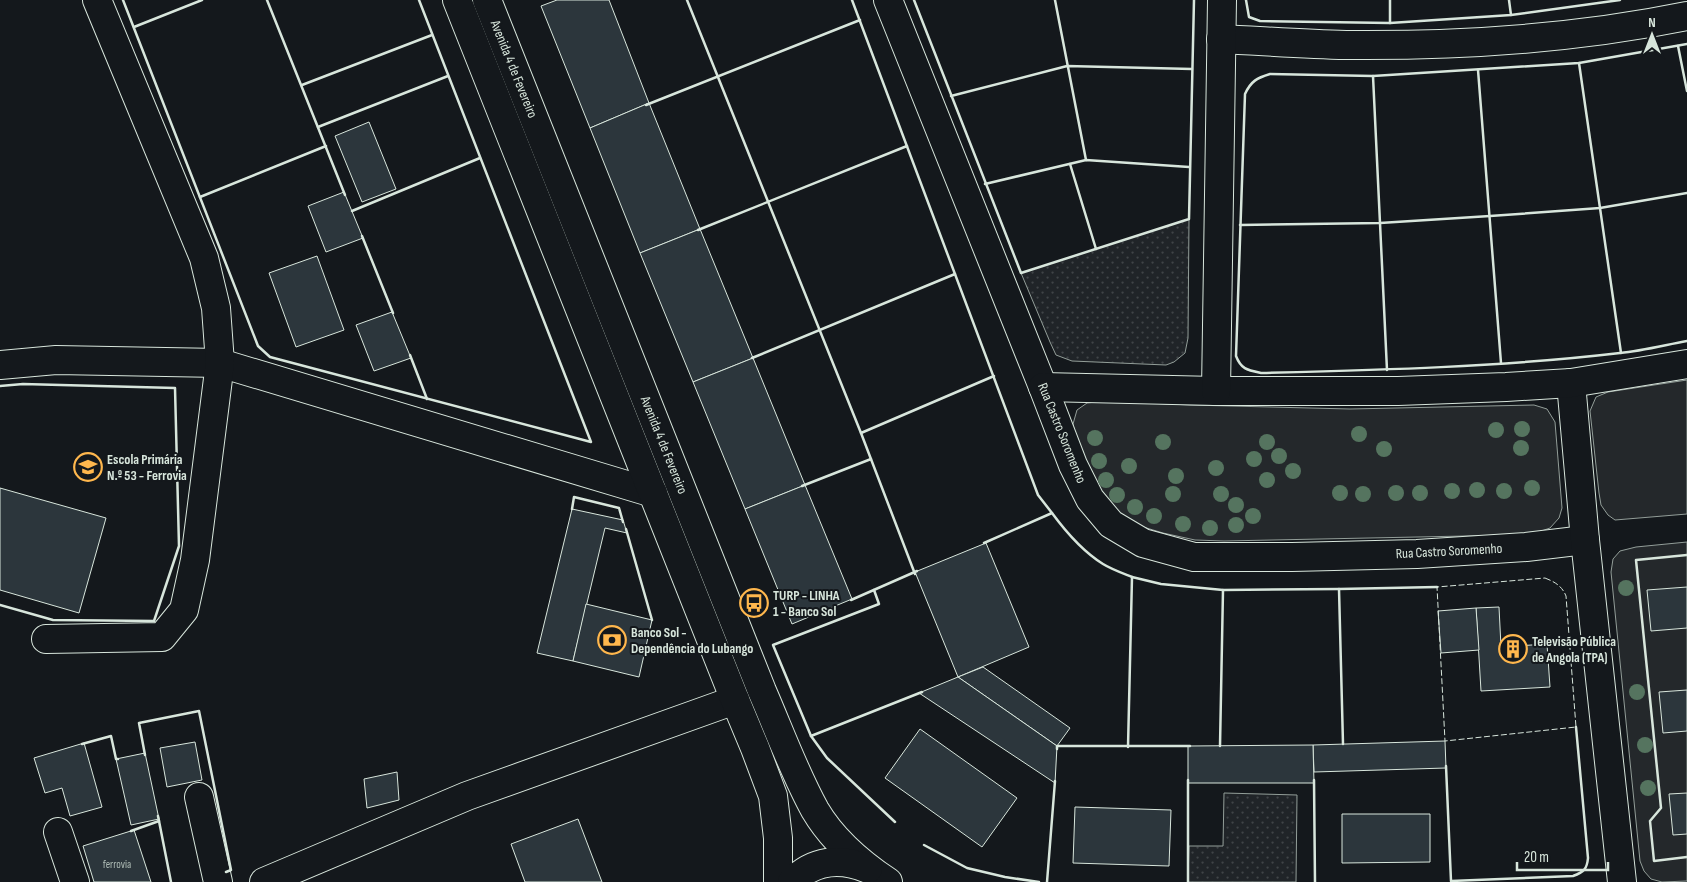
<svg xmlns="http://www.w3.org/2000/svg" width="1687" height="882" viewBox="0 0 1687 882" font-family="'Sofia Sans Condensed',sans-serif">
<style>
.grass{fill:url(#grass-dots);stroke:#939e99}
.parking{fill:#24282b;stroke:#939e99}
.building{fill:#2c363c;stroke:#d8e6dc}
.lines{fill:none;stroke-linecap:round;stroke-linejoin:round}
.minor-casing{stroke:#d8e6dc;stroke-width:30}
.major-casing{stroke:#d8e6dc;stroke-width:30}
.minor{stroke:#14181c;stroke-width:28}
.major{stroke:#14181c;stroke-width:28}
.fence{stroke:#d8e6dc;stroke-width:1;stroke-dasharray:6 2.5;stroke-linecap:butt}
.wall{stroke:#d8e6dc;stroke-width:2.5}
.tree{fill:#55745f}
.labels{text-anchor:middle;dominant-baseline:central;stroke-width:4;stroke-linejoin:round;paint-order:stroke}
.number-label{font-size:11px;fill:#adbab4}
.street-label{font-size:14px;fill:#d8e6dc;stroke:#14181c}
.poi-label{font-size:14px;font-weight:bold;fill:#d8e6dc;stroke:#14181c;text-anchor:start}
</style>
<defs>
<pattern id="grass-dots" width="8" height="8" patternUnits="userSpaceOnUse" patternTransform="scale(1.25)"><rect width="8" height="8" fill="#202428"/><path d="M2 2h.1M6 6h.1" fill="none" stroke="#404447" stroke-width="1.8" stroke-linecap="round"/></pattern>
</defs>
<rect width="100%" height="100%" fill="#14181c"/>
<g class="grass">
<path d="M1189 219 1188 338 1185 353 1174 362 1166 365 1072 361 1056 355 1050 342 1021 273Z"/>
<path d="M1224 793 1297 795 1296 882H1188L1189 846H1223Z"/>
</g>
<g class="parking">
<path d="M1687 380V514L1615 520 1608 515 1601 505 1599 493 1590 411 1596 397 1608 392Z"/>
<path d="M1106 401 1190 405 1350 409 1534 405 1547 409 1555 422 1562 508 1559 518 1550 528 1533 534 1514 535 1224 541 1195 540 1163 533 1140 526 1119 514 1102 497 1077 443 1073 424 1077 410 1087 403Z"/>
<path d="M1687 542V881L1662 882 1651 879 1644 871 1640 861 1611 572 1613 559 1620 551 1636 547Z"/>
</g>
<g class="building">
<path d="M557 0H609L649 103 590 128 541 6Z"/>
<path d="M649 103 700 229 640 253 590 128Z"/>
<path d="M369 122 396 189 362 202 335 136Z"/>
<path d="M344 192 363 238 326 252 308 206Z"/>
<path d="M700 229 753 358 693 382 640 253Z"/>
<path d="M317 256 344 330 296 347 269 273Z"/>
<path d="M392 312 411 358 374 371 356 325Z"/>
<path d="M753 358 805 485 745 509 693 382Z"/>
<path d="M805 485 852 599 792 624 745 509Z"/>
<path d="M0 488 106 518 79 613 0 590Z"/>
<path d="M572 509 623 520 627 533 605 528 573 661 537 653Z"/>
<path d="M986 543 1029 647 958 677 915 572Z"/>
<path d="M1687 587V628L1651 631 1647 590Z"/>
<path d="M586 604 652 620 639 677 573 661Z"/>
<path d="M1499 607 1501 647 1547 644 1550 687 1481 691 1476 608Z"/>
<path d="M1476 608 1479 650 1441 653 1438 611Z"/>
<path d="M983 667 1070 728 1057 746 958 677Z"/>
<path d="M958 677 1057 746 1055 783 919 693Z"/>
<path d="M1687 690V731L1663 733 1659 692Z"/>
<path d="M920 729 1017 798 982 847 885 778Z"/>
<path d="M1445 741 1446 768 1314 772 1313 745Z"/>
<path d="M195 742 202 780 167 787 160 748Z"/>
<path d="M84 743 102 807 70 816 62 788 45 793 34 758Z"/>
<path d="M1313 745 1314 783H1188V746Z"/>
<path d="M145 753 159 819 131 825 116 759Z"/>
<path d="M397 772 399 800 367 808 364 779Z"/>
<path d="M1687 793V834L1673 835 1669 794Z"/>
<path d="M1075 807 1171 810 1169 866 1073 863Z"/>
<path d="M1342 814H1430V862L1342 863Z"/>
<path d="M578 819 602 882H525L511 844Z"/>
<path d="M134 830 151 882H94L83 846Z"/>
</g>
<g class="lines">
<defs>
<g id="minor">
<path d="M888 0 1043 387 1073 465 1090 499 1111 524 1143 543 1194 557H1292L1417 554 1526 547 1585 540"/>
<path d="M1221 39C1263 41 1305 44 1346 45 1460 46 1575 39 1687 16"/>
<path d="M0 365 56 360 220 363 653 493"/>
<path d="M1571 383 1585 540 1622 882"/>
<path d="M1043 387 1216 391H1398L1506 387 1571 383 1687 364"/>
<path d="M1216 391 1222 0"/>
<path d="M46 639 162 637 184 610 195 560 220 363 216 308 204 258 97 0"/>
<path d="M199 797 218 882"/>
<path d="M58 832 75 882"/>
<path d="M264 882 467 796 735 700"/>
</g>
<g id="major">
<path d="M457 0 735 700 755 748 773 796 778 838V882"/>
<path d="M487 0 762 691C779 730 794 772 815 810 832 839 861 864 888 882"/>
<path d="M792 882C813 860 840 857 868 869"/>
</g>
</defs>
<use href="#minor" class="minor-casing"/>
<use href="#major" class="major-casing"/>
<use href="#minor" class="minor"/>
<use href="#major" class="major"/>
<path class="fence" d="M1545 578C1555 582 1562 586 1566 596L1576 727 1445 741 1437 587Z"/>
<g class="wall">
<path d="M123 0 258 346 270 357 591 442 419 0"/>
<path d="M267 0 345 195"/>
<path d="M687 0 861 433 915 574"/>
<path d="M852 0 1038 495 1052 513 984 543"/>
<path d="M914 0 1021 273 1189 219 1194 0"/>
<path d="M1055 0 1086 160"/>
<path d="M1246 0 1249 17 1260 21 1390 23 1511 15 1620 0"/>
<path d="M1390 0V23"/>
<path d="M1509 0 1511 15"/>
<path d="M134 27 202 0"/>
<path d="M1687 44 1579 63 1373 76 1270 74C1257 78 1251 81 1245 94L1236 356C1241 369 1247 370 1261 373 1381 370 1501 367 1620 353 1642 351 1665 345 1687 341"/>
<path d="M1678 46 1687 91"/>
<path d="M1579 63 1621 353"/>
<path d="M1478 70 1501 363"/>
<path d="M1373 76 1387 370"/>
<path d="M302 85 432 35"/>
<path d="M951 96 1067 66 1192 69"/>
<path d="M646 105 860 20"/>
<path d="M318 127 448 76"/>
<path d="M1070 164 1096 249"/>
<path d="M985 184 1086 160 1189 167"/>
<path d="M200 197 326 146"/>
<path d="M352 211 480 158"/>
<path d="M1240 225 1380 223 1490 216 1600 208 1687 193"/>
<path d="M698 230 907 146"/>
<path d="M362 236 393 313"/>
<path d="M410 355 427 399"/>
<path d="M752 358 955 274"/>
<path d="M0 386 23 384 175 388 179 546 154 621 53 620 0 605"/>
<path d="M861 433 994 376"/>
<path d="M802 486 871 459"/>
<path d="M572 509 574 497 619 508 623 522"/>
<path d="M1052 513C1066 532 1082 551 1103 564 1111 569 1122 573 1132 577"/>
<path d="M626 529 652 620"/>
<path d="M1687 555 1636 560 1661 808 1650 821 1654 861 1687 857"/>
<path d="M851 600 917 571"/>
<path d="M811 736 773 645 879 604 874 590"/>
<path d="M82 744 111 736 116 759H118"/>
<path d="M1343 744 1339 589 1437 587"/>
<path d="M1220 746 1223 590 1339 589"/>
<path d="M1128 747 1132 577 1161 584 1223 590"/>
<path d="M1057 749V746H1190"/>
<path d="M145 755 139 723 199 711 231 870 226 872"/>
<path d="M1446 766 1451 881 1573 876C1584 872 1587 869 1588 858L1576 727"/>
<path d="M1314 780 1315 882"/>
<path d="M158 816 171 882"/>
<path d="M895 822 827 758 811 736 922 692"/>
<path d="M131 831 159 821"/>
<path d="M924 845 967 868 1005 877 1039 882"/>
<path d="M1047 882 1055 781"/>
<path d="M1188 882V780"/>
</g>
</g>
<g class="tree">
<circle cx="1522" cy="429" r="8"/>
<circle cx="1496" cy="430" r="8"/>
<circle cx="1359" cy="434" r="8"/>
<circle cx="1095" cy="438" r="8"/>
<circle cx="1163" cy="442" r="8"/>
<circle cx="1267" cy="442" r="8"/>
<circle cx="1521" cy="448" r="8"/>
<circle cx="1384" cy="449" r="8"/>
<circle cx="1279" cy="456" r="8"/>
<circle cx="1254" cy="459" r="8"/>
<circle cx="1099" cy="461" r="8"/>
<circle cx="1129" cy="466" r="8"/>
<circle cx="1216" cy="468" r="8"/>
<circle cx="1293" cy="471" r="8"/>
<circle cx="1176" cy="476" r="8"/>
<circle cx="1106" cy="480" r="8"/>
<circle cx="1267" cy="480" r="8"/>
<circle cx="1532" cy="488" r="8"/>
<circle cx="1477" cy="490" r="8"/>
<circle cx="1452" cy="491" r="8"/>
<circle cx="1504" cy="491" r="8"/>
<circle cx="1340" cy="493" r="8"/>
<circle cx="1396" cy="493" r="8"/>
<circle cx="1420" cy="493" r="8"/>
<circle cx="1173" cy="494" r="8"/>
<circle cx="1221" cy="494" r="8"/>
<circle cx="1363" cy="494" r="8"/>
<circle cx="1117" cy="495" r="8"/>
<circle cx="1236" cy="505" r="8"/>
<circle cx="1135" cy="507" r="8"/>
<circle cx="1154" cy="516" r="8"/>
<circle cx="1253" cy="516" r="8"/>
<circle cx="1183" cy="524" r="8"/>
<circle cx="1236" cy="525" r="8"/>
<circle cx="1210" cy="528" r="8"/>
<circle cx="1626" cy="588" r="8"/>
<circle cx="1637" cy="692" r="8"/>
<circle cx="1645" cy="745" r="8"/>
<circle cx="1648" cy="788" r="8"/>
</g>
<defs>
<symbol id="school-ring" viewBox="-11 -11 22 22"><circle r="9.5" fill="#14181c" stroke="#ffb74d" stroke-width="1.5"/><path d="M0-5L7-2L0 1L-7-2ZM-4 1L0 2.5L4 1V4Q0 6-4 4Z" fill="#ffb74d"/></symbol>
<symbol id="bus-ring" viewBox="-11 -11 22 22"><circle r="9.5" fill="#14181c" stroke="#ffb74d" stroke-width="1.5"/><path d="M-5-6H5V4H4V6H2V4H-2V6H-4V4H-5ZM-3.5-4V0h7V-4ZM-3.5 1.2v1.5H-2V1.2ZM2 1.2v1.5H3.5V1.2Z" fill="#ffb74d"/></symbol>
<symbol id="bank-ring" viewBox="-11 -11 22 22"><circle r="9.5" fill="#14181c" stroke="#ffb74d" stroke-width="1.5"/><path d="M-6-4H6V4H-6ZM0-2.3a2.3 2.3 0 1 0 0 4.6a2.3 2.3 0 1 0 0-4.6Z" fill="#ffb74d"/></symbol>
<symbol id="building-ring" viewBox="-11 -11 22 22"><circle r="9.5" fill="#14181c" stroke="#ffb74d" stroke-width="1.5"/><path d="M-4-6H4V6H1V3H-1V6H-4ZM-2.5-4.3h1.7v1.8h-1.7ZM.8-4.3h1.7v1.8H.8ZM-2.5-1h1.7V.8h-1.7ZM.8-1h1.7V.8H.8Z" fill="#ffb74d"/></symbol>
</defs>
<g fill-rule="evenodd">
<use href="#school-ring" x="72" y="451" width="32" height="32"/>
<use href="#bus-ring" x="738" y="587" width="32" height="32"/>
<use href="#bank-ring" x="596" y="624" width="32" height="32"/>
<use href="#building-ring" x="1497" y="633" width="32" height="32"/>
</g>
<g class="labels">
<g class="number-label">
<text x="117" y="864">ferrovia</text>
</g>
<g class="street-label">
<text transform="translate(514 69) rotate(68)">Avenida 4 de Fevereiro</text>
<text transform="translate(1062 433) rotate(68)">Rua Castro Soromenho</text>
<text transform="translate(664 445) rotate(68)">Avenida 4 de Fevereiro</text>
<text transform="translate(1449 551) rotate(-3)">Rua Castro Soromenho</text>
</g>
<g class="poi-label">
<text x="107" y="459">Escola Primária<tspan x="107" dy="16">N.º 53 - Ferrovia</tspan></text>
<text x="773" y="595">TURP - LINHA<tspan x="773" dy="16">1 - Banco Sol</tspan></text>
<text x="631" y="632">Banco Sol -<tspan x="631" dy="16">Dependência do Lubango</tspan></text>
<text x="1532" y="641">Televisão Pública<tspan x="1532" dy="16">de Angola (TPA)</tspan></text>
</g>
</g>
<g transform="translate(1652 35)" stroke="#14181c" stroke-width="4" paint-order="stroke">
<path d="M0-4L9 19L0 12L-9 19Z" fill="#d8e6dc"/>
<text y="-8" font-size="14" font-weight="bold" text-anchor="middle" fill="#d8e6dc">N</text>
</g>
<path d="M1517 862v8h91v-8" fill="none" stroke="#d8e6dc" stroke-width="2.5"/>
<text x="1524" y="862" font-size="15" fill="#d8e6dc" stroke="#14181c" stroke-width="4" paint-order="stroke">20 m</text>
</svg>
